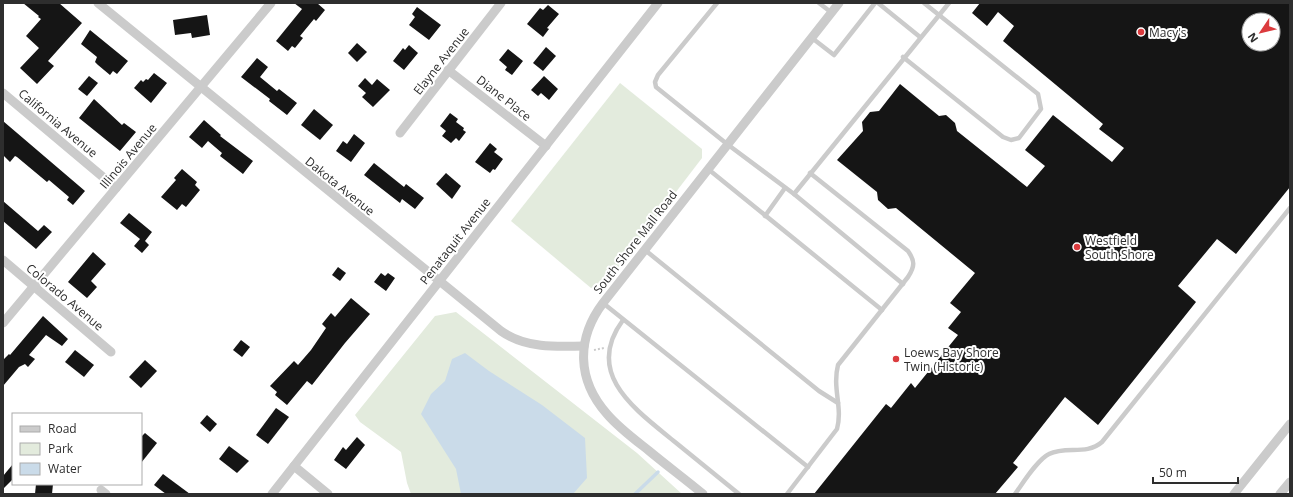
<svg xmlns="http://www.w3.org/2000/svg" width="1293" height="497" viewBox="0 0 1293 497" font-family="'Open Sans',sans-serif">
<style>
.green{fill:#e3ebdd}
.water{fill:#cadbe9}
.lines{fill:none;stroke-linecap:round;stroke-linejoin:round}
.stream{stroke:#cadbe9;stroke-width:3.5}
.building{fill:#151515;fill-rule:evenodd}
.path{stroke:#cbcbcb;stroke-width:2;stroke-dasharray:2 2;stroke-linecap:butt}
.service{stroke:#cbcbcb;stroke-width:4.5}
.minor{stroke:#cbcbcb;stroke-width:9}
.poi-dot{fill:#db3b3e;stroke:#fff;stroke-width:1.5}
.labels{text-anchor:middle;dominant-baseline:central;stroke-width:4;stroke-linejoin:round;paint-order:stroke}
.poi-label{font-size:12px;fill:#2e2e2e;stroke:#fff;text-anchor:start}
.street-label{font-size:12px;fill:#2e2e2e;stroke:#fff}
</style>
<rect width="100%" height="100%" fill="#fff"/>
<g class="green">
<path d="M620 83 702 149V158L607 282 591 288 511 221Z"/>
<path d="M456 312 637 453 682 494H411L407 483 401 452 360 422 355 415 435 316Z"/>
</g>
<path class="water" d="M465 353 489 371 542 405 585 438 587 478 573 494H461L456 469 421 414 431 394 445 381 452 359Z"/>
<g class="lines">
<path class="stream" d="M635 494 658 472"/>
</g>
<g class="building">
<path d="M23 3H59L82 23 48 61 54 66 37 84 20 68 39 48 26 36 41 19 38 17 39 16Z"/>
<path d="M294 3H317L325 10 316 21 314 19 300 36 303 38 295 48 292 46 288 51 276 41 302 9Z"/>
<path d="M980 3H1290V187L1236 254 1217 239 1178 286 1196 302 1098 425 1065 397 1013 463 1018 467 995 494H814L886 404 891 408 911 383 915 388 958 335 948 328 961 312 950 303 975 273 896 208 888 209 878 200 877 192 837 160 863 131 862 122 870 112 879 111 900 84 939 116 946 115 955 123 957 131 1027 187 1045 166 1025 150 1053 115 1112 162 1124 148 1099 129 1103 124 1003 41 1014 26 998 12 987 26 972 13ZM1249 20H1273V44H1249Z"/>
<path d="M548 5 559 14 547 28 549 29 543 37 527 24 540 8 543 10Z"/>
<path d="M417 7 441 25 429 40 409 25 415 17 412 14Z"/>
<path d="M207 15 210 35 192 38 191 33 175 35 173 20Z"/>
<path d="M90 30 128 61 117 74 113 71 110 75 98 65 95 62 97 57 81 44Z"/>
<path d="M357 43 367 52 357 62 348 53Z"/>
<path d="M409 45 418 53 404 70 393 61 403 48 405 50Z"/>
<path d="M546 47 556 56 543 71 533 63Z"/>
<path d="M508 49 523 61 512 75 505 70 507 67 499 60Z"/>
<path d="M257 58 268 67 260 77 277 91 279 89 297 103 287 115 269 101 270 99 241 77Z"/>
<path d="M154 73 167 83 151 103 134 88 141 80 143 82 146 79 148 80Z"/>
<path d="M89 76 98 83 87 96 78 89Z"/>
<path d="M544 76 558 89 549 100 541 93 538 96 531 90Z"/>
<path d="M365 78 372 85 377 79 390 90 373 107 362 97 366 93 358 86Z"/>
<path d="M94 99 122 125 124 123 136 132 120 151 79 118Z"/>
<path d="M314 109 333 125 320 140 301 125Z"/>
<path d="M450 113 458 119 456 122 464 128 463 130 466 132 459 141 456 138 451 143 442 136 446 131 440 126Z"/>
<path d="M204 120 221 135 220 136 253 161 243 174 220 156 222 153 208 141 202 148 189 137Z"/>
<path d="M3 121 85 191 73 205 67 200 69 197 49 180 47 182 17 157 15 156 10 162 3 155Z"/>
<path d="M354 134 365 143 351 162 336 151 343 141 347 144Z"/>
<path d="M490 143 497 149 494 152 503 159 495 170 493 169 490 173 475 162Z"/>
<path d="M374 163 404 187 406 184 424 198 415 209 402 199 400 203 364 175Z"/>
<path d="M182 169 197 182 195 185 200 190 186 207 182 204 177 210 161 197 176 180 174 178Z"/>
<path d="M446 173 461 186 452 199 436 184Z"/>
<path d="M3 201 38 231 44 225 52 232 36 249 3 221Z"/>
<path d="M129 213 152 232 145 241 149 245 142 253 134 246 140 239 120 223Z"/>
<path d="M93 252 106 264 91 281 97 287 87 298 68 282Z"/>
<path d="M338 267 346 273 340 281 332 275Z"/>
<path d="M381 273 385 276 388 273 395 278 386 291 374 282Z"/>
<path d="M351 298 370 314 345 343 312 385 307 381 287 405 275 395 277 392 270 386 294 361 298 365 311 350 326 328 322 324 331 313 335 317Z"/>
<path d="M43 316 68 339 62 346 46 335 29 355 35 359 28 367 25 364 19 367 3 386V360L9 354 10 355Z"/>
<path d="M241 340 250 347 242 357 233 350Z"/>
<path d="M75 350 94 365 84 377 65 362Z"/>
<path d="M145 360 157 371 141 388 129 377Z"/>
<path d="M276 408 289 417 268 444 256 435Z"/>
<path d="M207 415 217 424 210 432 200 423Z"/>
<path d="M145 433 157 443 141 463V437Z"/>
<path d="M357 437 365 445 346 469 334 460 343 447 346 450Z"/>
<path d="M229 446 249 461 237 473 219 459Z"/>
<path d="M13 464V479L3 489V476Z"/>
<path d="M163 474 190 494H166L154 485Z"/>
<path d="M36 484H53L52 494H35Z"/>
</g>
<g class="lines">
<path class="path" d="M594 350 604 348"/>
<g class="service">
<path d="M717 3 658 75 655 82 656 87 727 144 794 194 903 284"/>
<path d="M819 3 832 13"/>
<path d="M878 3 920 37"/>
<path d="M812 38 834 55 875 3"/>
<path d="M903 57 1003 137 1011 140 1019 138 1041 109 1038 94 924 3"/>
<path d="M708 169 882 310"/>
<path d="M794 194 949 3"/>
<path d="M765 216 785 188"/>
<path d="M645 250 819 391 838 403"/>
<path d="M603 303 808 467"/>
<path d="M623 320C583 374 636 410 675 442 696 459 718 477 739 494"/>
<path d="M787 494 837 429C843 407 832 389 838 365L908 277C915 266 915 261 908 251L810 173"/>
<path d="M1015 494C1023 483 1037 460 1049 454 1066 445 1086 456 1102 442L1290 208"/>
</g>
<g class="minor">
<path d="M98 3 501 331C525 348 555 347 584 346"/>
<path d="M448 70 546 146"/>
<path d="M3 93 116 188"/>
<path d="M400 133 501 3"/>
<path d="M3 260 111 352"/>
<path d="M3 323 271 3"/>
<path d="M294 466 328 494"/>
<path d="M101 490 106 494"/>
<path d="M272 494 658 3"/>
<path d="M703 494C685 479 666 465 648 450 634 439 619 428 607 414 577 380 576 339 603 303L839 3"/>
<path d="M1234 494 1290 424"/>
<path d="M1280 494 1290 482"/>
</g>
</g>
<g class="poi-dot">
<circle cx="1141" cy="32" r="4"/>
<circle cx="1077" cy="247" r="4"/>
<circle cx="896" cy="359" r="4"/>
</g>
<g class="labels">
<g class="poi-label">
<text x="1149" y="32">Macy's</text>
<text x="1085" y="240">Westfield<tspan x="1085" dy="14">South Shore</tspan></text>
<text x="904" y="352">Loews Bay Shore<tspan x="904" dy="14">Twin (Historic)</tspan></text>
</g>
<g class="street-label">
<text transform="translate(441 61) rotate(-52)">Elayne Avenue</text>
<text transform="translate(504 98) rotate(38)">Diane Place</text>
<text transform="translate(58 123) rotate(40)">California Avenue</text>
<text transform="translate(128 156) rotate(-50)">Illinois Avenue</text>
<text transform="translate(340 186) rotate(39)">Dakota Avenue</text>
<text transform="translate(455 241) rotate(-52)">Penataquit Avenue</text>
<text transform="translate(635 242) rotate(-52)">South Shore Mall Road</text>
<text transform="translate(65 297) rotate(40)">Colorado Avenue</text>
</g>
</g>
<rect width="1293" height="497" fill="none" stroke="#2e2e2e" stroke-width="8"/>
<rect x="12" y="413" width="130" height="72" fill="#ffffff" stroke="#ababab"/>
<rect x="20" y="426" width="20" height="6" fill="#cbcbcb" stroke="#ababab"/>
<text x="48" y="433" font-size="12" fill="#2e2e2e">Road</text>
<rect x="20" y="443" width="20" height="12" fill="#e3ebdd" stroke="#ababab"/>
<text x="48" y="453" font-size="12" fill="#2e2e2e">Park</text>
<rect x="20" y="463" width="20" height="12" fill="#cadbe9" stroke="#ababab"/>
<text x="48" y="473" font-size="12" fill="#2e2e2e">Water</text>
<g transform="translate(1261 32) rotate(235)"><circle r="19" fill="#ffffff" stroke="#ababab"/>
<path d="M0-3L7 15L0 10L-7 15Z" fill="#db3b3e"/>
<text y="-6" font-size="11" font-weight="bold" text-anchor="middle" fill="#2e2e2e">N</text>
</g>
<path d="M1153 477v6h85v-6" fill="none" stroke="#2e2e2e" stroke-width="2"/>
<text x="1159" y="477" font-size="12" fill="#2e2e2e" stroke="#ffffff" stroke-width="3" paint-order="stroke">50 m</text>
</svg>
